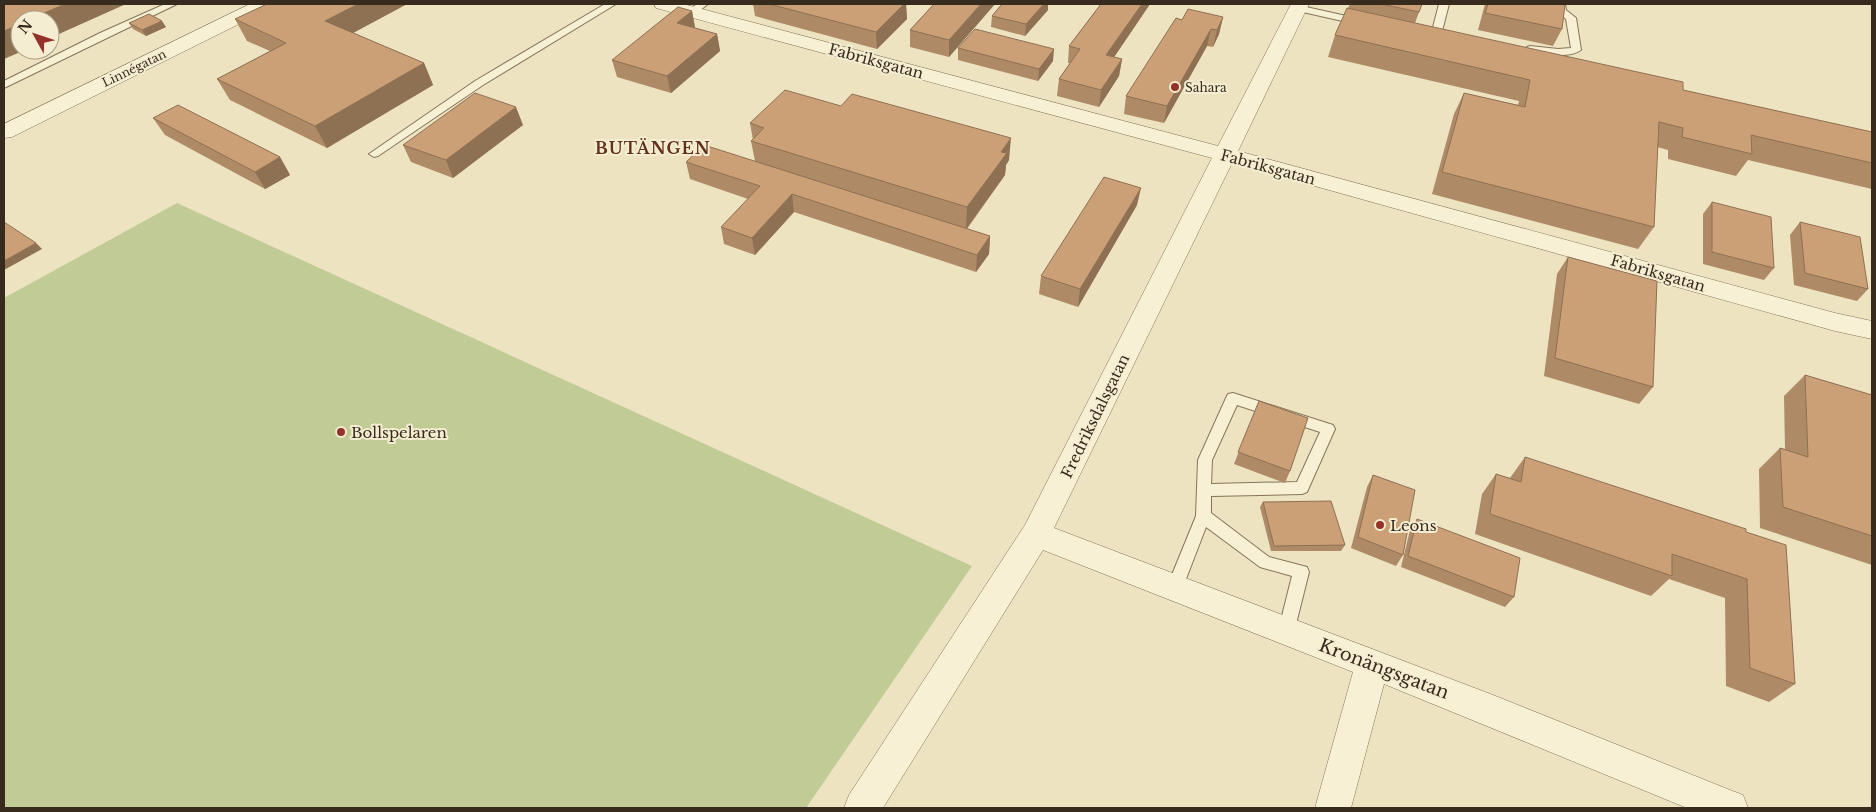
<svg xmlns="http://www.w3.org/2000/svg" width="1876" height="812" viewBox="0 0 1876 812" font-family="'Libre Baskerville',serif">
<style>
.green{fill:#c1cb95}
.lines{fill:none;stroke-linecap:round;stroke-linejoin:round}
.lane-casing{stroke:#867459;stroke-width:2}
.street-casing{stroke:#867459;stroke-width:1}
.lane{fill:#f8f0d4;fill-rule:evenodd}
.street{fill:#f8f0d4;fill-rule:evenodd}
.wall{fill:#af8a66}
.shaded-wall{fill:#8e7053}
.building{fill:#cba077;stroke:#8e7053}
.poi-dot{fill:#94312a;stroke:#f5edd1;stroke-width:2}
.labels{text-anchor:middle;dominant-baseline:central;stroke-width:4;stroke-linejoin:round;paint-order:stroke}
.far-street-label{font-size:12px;fill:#362b1d;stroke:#f5edd1}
.far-poi-label{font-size:12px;fill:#362b1d;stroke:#f5edd1;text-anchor:start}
.street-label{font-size:15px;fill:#362b1d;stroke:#f5edd1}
.poi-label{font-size:15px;fill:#362b1d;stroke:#f5edd1;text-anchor:start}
.far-district-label{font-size:16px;font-weight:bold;letter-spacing:1px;fill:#62311d;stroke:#f5edd1}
.near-street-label{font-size:18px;fill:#362b1d;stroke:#f5edd1}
</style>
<rect width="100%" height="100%" fill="#ede3c1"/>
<path class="green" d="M177 203 972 566 806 808H4V298Z"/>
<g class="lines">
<defs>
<g id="lane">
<path d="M165 4H177L4 88V81L100 33Z"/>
<path d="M605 4H616L483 85 378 156 374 157 369 154 475 81Z"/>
<path d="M697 4H708L695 14H689V10Z"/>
<path d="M1439 4H1449L1440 39 1435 42 1427 40V36L1431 35Z"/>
<path d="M1557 4H1565L1566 10 1576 18 1581 50C1569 59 1541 54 1527 51V47L1530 46 1558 49 1571 48 1566 19 1556 11Z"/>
<path d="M1297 5 1360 19 1365 22 1360 25 1294 10V6Z"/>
<path d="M1233 393 1333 425 1335 429 1307 492 1302 494 1211 496V513L1269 557 1307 567 1309 572 1294 632 1292 637 1286 639 1280 637 1278 632 1292 576 1260 567 1206 527 1181 592 1175 594 1169 592 1167 587 1196 516 1198 460 1226 398 1228 394ZM1237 405 1320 432 1297 482 1211 484 1212 460Z"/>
</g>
<g id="street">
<path d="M250 4H273L271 8 12 137 4 138V124Z"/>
<path d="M654 4H683L1218 146 1291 4H1309L1238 151 1835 313 1872 321V339L1835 331 1232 163 1054 528 1493 695 1730 790 1743 795 1748 808H1687L1384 684 1351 808H1315L1353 672 1043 550 883 808H844L849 795 1025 525 1212 158 656 8Z"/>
</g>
</defs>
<use href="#lane" class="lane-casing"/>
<use href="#street" class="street-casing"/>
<use href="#lane" class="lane"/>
<use href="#street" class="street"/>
</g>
<g class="wall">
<path d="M407 4 353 33 424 63 433 85 327 148 230 100 217 79 270 51 247 41 235 19Z"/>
<path d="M753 4H906L907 19 877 49 755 16Z"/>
<path d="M934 4H995L949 57 910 47V30Z"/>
<path d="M1002 4H1048V10L1025 36 991 27 992 16Z"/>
<path d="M1101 4H1150L1114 57 1122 59 1119 76 1099 107 1057 96 1059 79 1070 63H1068L1069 46Z"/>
<path d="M1350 4H1422L1415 23 1683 90 1872 132V189L1748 160 1736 176 1668 159V150L1657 147 1654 227 1638 249 1432 194 1454 114 1464 93 1518 105 1519 101 1328 57 1335 35Z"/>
<path d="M1485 4H1560L1562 29 1553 46 1478 30Z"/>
<path d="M692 11 695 28 717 34 720 51 671 93 617 77 612 60Z"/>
<path d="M1223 17 1219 34 1213 47 1207 46 1164 123 1124 114 1126 96 1182 20Z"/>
<path d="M129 23 166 27 146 36 133 29Z"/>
<path d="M958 48 1053 61 1038 81 958 60Z"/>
<path d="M153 118 280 157 290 175 265 189 165 135Z"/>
<path d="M750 123 1009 160 1006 165 1005 175 967 229 990 236 989 254 976 272 794 212 755 255 724 244 721 227 748 199 690 179 686 162 755 161 751 141 753 140Z"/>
<path d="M523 125 453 178 411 162 403 145Z"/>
<path d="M1712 202 1774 268 1764 280 1703 264V214Z"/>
<path d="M1137 205 1078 307 1039 294 1041 276Z"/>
<path d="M1800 222 1868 289 1857 301 1794 285 1790 235Z"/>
<path d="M1568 257 1653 387 1639 404 1544 376 1557 274Z"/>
<path d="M1805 375 1872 395V565L1760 528 1759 469 1780 448 1785 449 1784 396Z"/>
<path d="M1259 401 1290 471 1285 483 1234 464Z"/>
<path d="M1525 457 1746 532 1795 684 1769 702 1726 686 1725 598 1669 579 1651 596 1475 534 1482 494 1496 474 1510 478Z"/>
<path d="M1373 475 1403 555 1396 566 1351 548 1367 487Z"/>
<path d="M1263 502 1345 545 1341 551H1271L1260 507Z"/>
<path d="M1417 519 1514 597 1505 607 1401 567 1410 530Z"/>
</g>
<g class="shaded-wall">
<path d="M65 4H126L50 38V20H28Z"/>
<path d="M358 4H407L336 42 325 21Z"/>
<path d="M904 4H906L907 19 877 49 876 32Z"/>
<path d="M981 4H995L949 57V40Z"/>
<path d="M1044 4H1048V10L1025 36 1026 24Z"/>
<path d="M1142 4H1150L1104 72 1106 55Z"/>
<path d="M692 11 695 28 677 23Z"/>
<path d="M1223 17 1219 34 1213 47 1217 30Z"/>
<path d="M162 21 166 27 146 36 142 30Z"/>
<path d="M20 24V50H25L4 59V31Z"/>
<path d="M1211 29 1207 46 1164 123 1167 106Z"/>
<path d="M717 34 720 51 671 93 667 76Z"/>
<path d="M1054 49 1053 61 1038 81 1039 69Z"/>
<path d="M1122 59 1119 76 1099 107 1101 90Z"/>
<path d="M424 63 433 85 327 148 315 126Z"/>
<path d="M516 107 523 125 453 178 446 160Z"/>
<path d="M1011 138 1009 160 1006 165 1005 175 966 229 967 207 1001 152Z"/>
<path d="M280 157 290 175 265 189 255 172Z"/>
<path d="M1141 188 1137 205 1078 307 1080 289Z"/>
<path d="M792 194 794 212 755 255 752 238Z"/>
<path d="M990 236 989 254 976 272 977 255Z"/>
<path d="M36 243 42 249 4 270V261Z"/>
</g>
<g class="building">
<path d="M4 4H65L28 20H20V24L4 31Z"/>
<path d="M267 4H358L325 21 424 63 315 126 217 79 286 43 235 19Z"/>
<path d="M769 4H904L876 32Z"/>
<path d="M934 4H981L949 40 910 30Z"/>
<path d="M1002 4H1044L1026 24 992 16Z"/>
<path d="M1101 4H1142L1106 55 1122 59 1101 90 1059 79 1080 49 1069 46Z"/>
<path d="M1381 4H1422L1419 12Z"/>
<path d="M1488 4H1560L1565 5 1562 29 1485 13Z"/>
<path d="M678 7 692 11 677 23 717 34 667 76 612 60Z"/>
<path d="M1347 8 1683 82V90L1872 132V163L1751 135 1752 154 1682 137 1683 128 1659 122 1654 227 1442 172 1464 93 1525 107 1530 80 1335 35Z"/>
<path d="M1188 9 1223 17 1217 30 1211 29 1167 106 1126 96 1176 18 1182 20Z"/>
<path d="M149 14 162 21 142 30 129 23Z"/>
<path d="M975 29 1054 49 1039 69 958 48Z"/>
<path d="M785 90 841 106 852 94 1011 138 1001 152 1007 153 967 207 751 141 764 128 750 123Z"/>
<path d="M475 93 516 107 446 160 403 145Z"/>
<path d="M178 105 280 157 255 172 153 118Z"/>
<path d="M704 145 990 236 977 255 792 194 752 238 721 227 760 186 686 162Z"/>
<path d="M1104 177 1141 188 1080 289 1041 276Z"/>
<path d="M1712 202 1771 217 1774 268 1712 252Z"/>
<path d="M4 222 36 243 4 261Z"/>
<path d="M1800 222 1860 237 1868 289 1805 273Z"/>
<path d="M1568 257 1657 281 1653 387 1555 358Z"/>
<path d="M1805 375 1872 395V536L1783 507 1780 448 1808 457Z"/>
<path d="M1259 401 1308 418 1290 471 1238 452Z"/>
<path d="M1525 457 1746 529V532L1786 545 1795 684 1750 668 1747 579 1672 554V576L1490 514 1496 474 1521 482Z"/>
<path d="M1373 475 1415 490 1403 555 1358 537Z"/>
<path d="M1331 501 1345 545 1274 546 1263 502Z"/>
<path d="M1417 519 1520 558 1514 597 1408 556Z"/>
</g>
<g class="poi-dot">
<circle cx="1175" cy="87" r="5"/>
<circle cx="341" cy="432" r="5"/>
<circle cx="1380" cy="525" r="5"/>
</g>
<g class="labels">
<g class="far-street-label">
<text transform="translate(134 68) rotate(-26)">Linnégatan</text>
</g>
<g class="far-poi-label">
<text x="1185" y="87">Sahara</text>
</g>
<g class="street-label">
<text transform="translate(876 61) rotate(15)">Fabriksgatan</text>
<text transform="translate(1268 167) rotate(15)">Fabriksgatan</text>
<text transform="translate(1658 273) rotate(16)">Fabriksgatan</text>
<text transform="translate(1095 416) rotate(-64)">Fredriksdalsgatan</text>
</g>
<g class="poi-label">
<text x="351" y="432">Bollspelaren</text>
<text x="1390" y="525">Leons</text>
</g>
<g class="far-district-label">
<text x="653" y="148">BUTÄNGEN</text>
</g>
<g class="near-street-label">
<text transform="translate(1384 669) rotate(21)">Kronängsgatan</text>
</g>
</g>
<rect width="1876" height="812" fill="none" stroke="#362b1d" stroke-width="10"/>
<g transform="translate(35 35) rotate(310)"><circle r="24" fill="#f5edd1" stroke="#a99f89"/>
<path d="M0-4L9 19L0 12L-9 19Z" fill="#94312a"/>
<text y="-8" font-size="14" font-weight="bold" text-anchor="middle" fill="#362b1d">N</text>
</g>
</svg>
